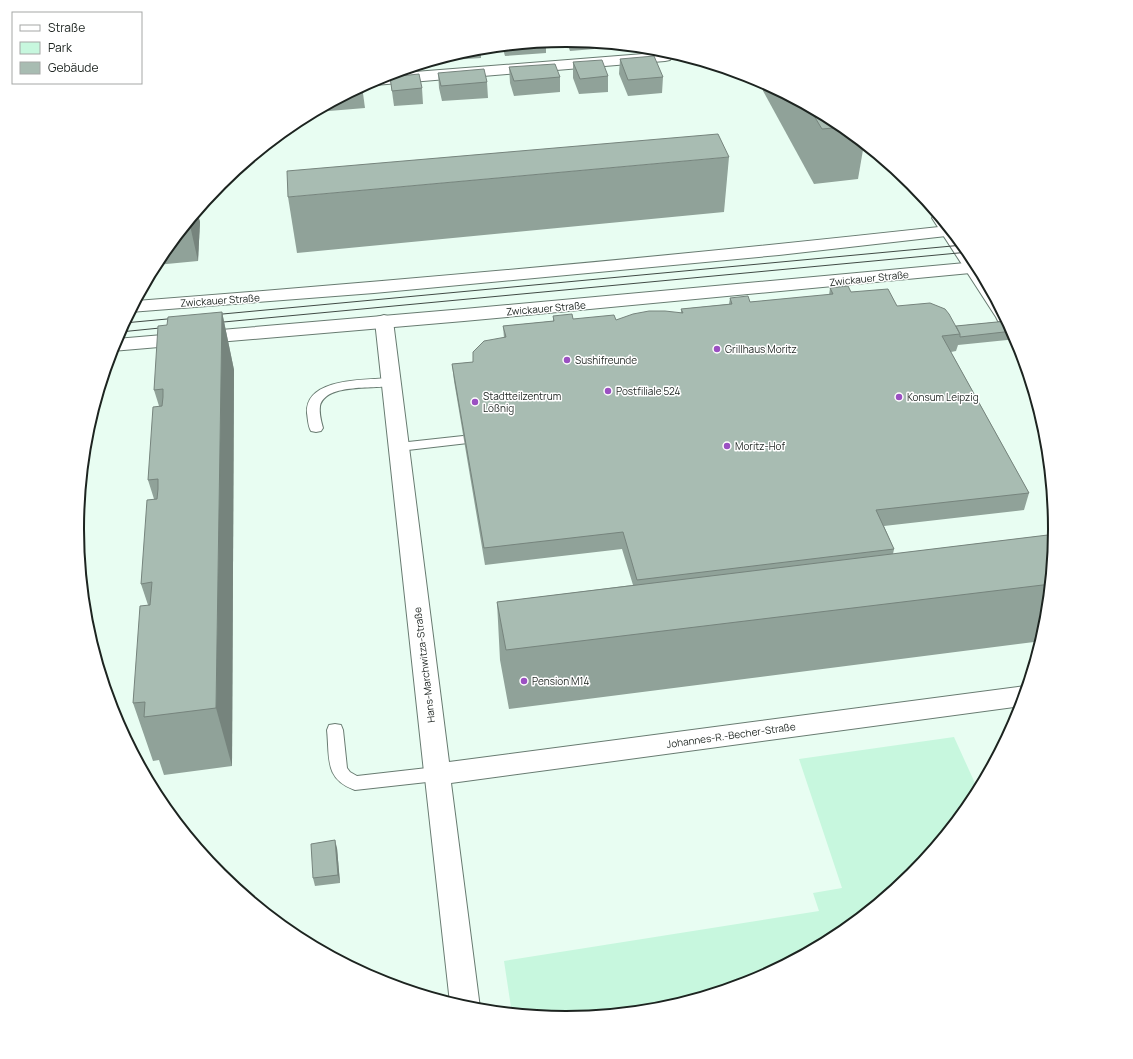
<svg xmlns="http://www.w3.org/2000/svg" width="1133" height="1059" viewBox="0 0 1133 1059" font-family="Manrope,sans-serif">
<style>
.green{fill:#c7f7de}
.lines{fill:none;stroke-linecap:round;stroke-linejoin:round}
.service-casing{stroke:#687b71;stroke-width:2}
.minor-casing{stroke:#687b71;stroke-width:2}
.secondary-casing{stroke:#687b71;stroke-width:2}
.service{fill:#fff;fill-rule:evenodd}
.minor{fill:#fff;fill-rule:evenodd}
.secondary{fill:#fff;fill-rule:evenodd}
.tram{stroke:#404a45;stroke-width:1}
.wall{fill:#90a299}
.shaded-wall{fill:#76847d}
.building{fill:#a8bcb2;stroke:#76847d}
.poi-dot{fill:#9b50c2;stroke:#fff;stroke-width:1.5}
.labels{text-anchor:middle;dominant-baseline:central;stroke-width:3;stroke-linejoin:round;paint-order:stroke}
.street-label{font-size:10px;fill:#1d2420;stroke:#fff}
.poi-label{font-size:10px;fill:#1d2420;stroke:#fff;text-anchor:start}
.rim{fill:none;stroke:#1d2420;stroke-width:2}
</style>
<rect width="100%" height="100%" fill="#e8fdf2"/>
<path class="green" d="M954 737 979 792 973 802 912 876 838 937 754 982 662 1010 566 1019 512 1014 504 961 819 911 813 893 842 888 799 759Z"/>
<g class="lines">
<defs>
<g id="service">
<path d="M391 378 395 379 397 382 395 385C377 390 326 382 320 406 319 413 321 421 323 428L321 431 316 432 311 431C308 426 308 419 307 413 305 377 367 380 391 378Z"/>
<path d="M463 436 468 437 470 440 468 443 399 451 394 450 392 447 394 444 399 443Z"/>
<path d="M335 724 341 725 343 730 347 768 350 772 357 776 436 767 442 769 444 774 442 779 436 781 355 790C324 779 330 758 327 730L329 725Z"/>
</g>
<g id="minor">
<path d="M655 49 670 52 672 57 670 60 665 61 375 85 369 83 389 74 656 53Z"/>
<path d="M935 214H938L974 258 1008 322 998 321 996 317 932 218Z"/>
<path d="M384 315 391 317 393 321 449 762 1025 686 1028 687 1022 706 451 783 480 1008 479 1010 450 1003 425 778 423 774 424 772 375 321 377 317Z"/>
</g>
<g id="secondary">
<path d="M948 226 955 235 779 255 374 293 130 312 136 301C407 280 678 256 948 226Z"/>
<path d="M976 262 981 272 464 321 112 351 116 339 464 309Z"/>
</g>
</defs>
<use href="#service" class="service-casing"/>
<use href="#minor" class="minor-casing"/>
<use href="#secondary" class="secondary-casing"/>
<use href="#service" class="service"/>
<use href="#minor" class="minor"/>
<use href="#secondary" class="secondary"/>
<g class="tram">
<path d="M212 315 963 245"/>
<path d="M124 323 178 318"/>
<path d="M213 323 969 252"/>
<path d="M120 332 170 327"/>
</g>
</g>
<g class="wall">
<path d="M566 40 594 43V49L570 51Z"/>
<path d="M546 42V53L505 56 502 46Z"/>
<path d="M603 44H611L604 45Z"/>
<path d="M481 48V58L436 61 435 60 471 49Z"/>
<path d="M620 59 663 77 662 93 628 96 619 74Z"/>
<path d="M573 62 608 76V92L579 94 573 78Z"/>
<path d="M509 67 560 77V92L514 96 510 83Z"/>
<path d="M438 73 487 82 488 98 442 101 439 88Z"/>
<path d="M390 77 422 88 423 104 394 106Z"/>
<path d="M756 78 839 123 864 144 858 179 814 184Z"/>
<path d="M362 86 365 108 317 112V111Z"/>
<path d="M729 157 724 212 297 253 288 197Z"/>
<path d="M197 211 200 222 198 261 156 265 160 257Z"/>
<path d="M830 288 851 292 897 306 956 326 1007 321 1017 339 958 345 956 351 951 352 1029 493 1024 510 884 526 894 549 893 554 1056 534 1047 625 1042 641 509 709 500 660 497 602 633 585 622 549 485 565 454 381 452 364 473 362 504 338 503 326 553 321V316L573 319 616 320 681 313V309L729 304 730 298 750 302 829 295Z"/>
<path d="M222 312 234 370 232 766 164 775 159 760 153 761 133 703 148 605 141 584 154 499 148 480 159 406 154 390 167 325Z"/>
<path d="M337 848 340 883 315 886 313 878Z"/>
</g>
<g class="shaded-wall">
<path d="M197 211 200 222 198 261 189 221Z"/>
<path d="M222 312 234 370 232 766 216 708Z"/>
<path d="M335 840 337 848 340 883 338 875Z"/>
</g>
<g class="building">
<path d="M654 56 663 77 628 80 620 59Z"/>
<path d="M602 60 608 76 580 79 573 62Z"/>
<path d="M555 64 560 77 514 81 509 67Z"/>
<path d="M484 69 487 82 441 86 438 73Z"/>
<path d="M419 74 422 88 392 91 390 77Z"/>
<path d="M362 86 363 93 348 94Z"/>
<path d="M808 106 839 123 844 127 822 129Z"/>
<path d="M718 134 729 157 288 197 287 171Z"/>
<path d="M848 286 851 292 888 289 897 306 930 303 945 309 949 314 960 334 942 336 1029 493 876 510 894 549 637 580 623 532 484 548 452 364 473 362V352L484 341 506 337 503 326 554 321 553 316 572 314 573 319 614 315 616 320 633 314 649 311H665L683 313 681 309 732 304 730 298 748 296 750 302 833 294 830 288Z"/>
<path d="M222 312 216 708 144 717 145 702 133 703 140 606 150 605 152 582 141 584 147 500 157 499 158 489V479L148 480 153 407 162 406 163 397V389L154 390 158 326 167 325 168 317Z"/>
<path d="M1007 321 1013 331 960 337V334L956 326Z"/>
<path d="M1056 534 1051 584 506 650 497 602Z"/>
<path d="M335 840 338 875 313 878 311 844Z"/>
</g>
<g class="poi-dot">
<circle cx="717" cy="349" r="4"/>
<circle cx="567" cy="360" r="4"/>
<circle cx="608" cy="391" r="4"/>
<circle cx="899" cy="397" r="4"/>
<circle cx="475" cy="402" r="4"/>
<circle cx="727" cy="446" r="4"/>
<circle cx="524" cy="681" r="4"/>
</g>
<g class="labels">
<g class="street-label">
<text transform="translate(869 278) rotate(-6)">Zwickauer Straße</text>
<text transform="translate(220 300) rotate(-4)">Zwickauer Straße</text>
<text transform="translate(546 308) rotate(-5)">Zwickauer Straße</text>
<text transform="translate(424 665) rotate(-97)">Hans-Marchwitza-Straße</text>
<text transform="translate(731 735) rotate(-8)">Johannes-R.-Becher-Straße</text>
</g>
<g class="poi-label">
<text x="725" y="349">Grillhaus Moritz</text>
<text x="575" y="360">Sushifreunde</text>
<text x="616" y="391">Postfiliale 524</text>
<text x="483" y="396">Stadtteilzentrum<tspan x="483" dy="12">Lößnig</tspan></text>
<text x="907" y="397">Konsum Leipzig</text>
<text x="735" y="446">Moritz-Hof</text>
<text x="532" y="681">Pension M14</text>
</g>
</g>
<path d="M0 0H1133V1059H0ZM84 529a482 482 0 1 1 964 0a482 482 0 1 1-964 0Z" fill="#fff" fill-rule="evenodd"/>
<path class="rim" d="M84 529a482 482 0 1 1 964 0a482 482 0 1 1-964 0Z"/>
<rect x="12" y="12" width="130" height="72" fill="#ffffff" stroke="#a5a7a6"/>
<rect x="20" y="25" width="20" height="6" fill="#ffffff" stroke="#a5a7a6"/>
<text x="48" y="32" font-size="12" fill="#1d2420">Straße</text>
<rect x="20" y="42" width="20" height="12" fill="#c7f7de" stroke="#a5a7a6"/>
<text x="48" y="52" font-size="12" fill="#1d2420">Park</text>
<rect x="20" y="62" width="20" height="12" fill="#a8bcb2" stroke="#a5a7a6"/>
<text x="48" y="72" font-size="12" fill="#1d2420">Gebäude</text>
</svg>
